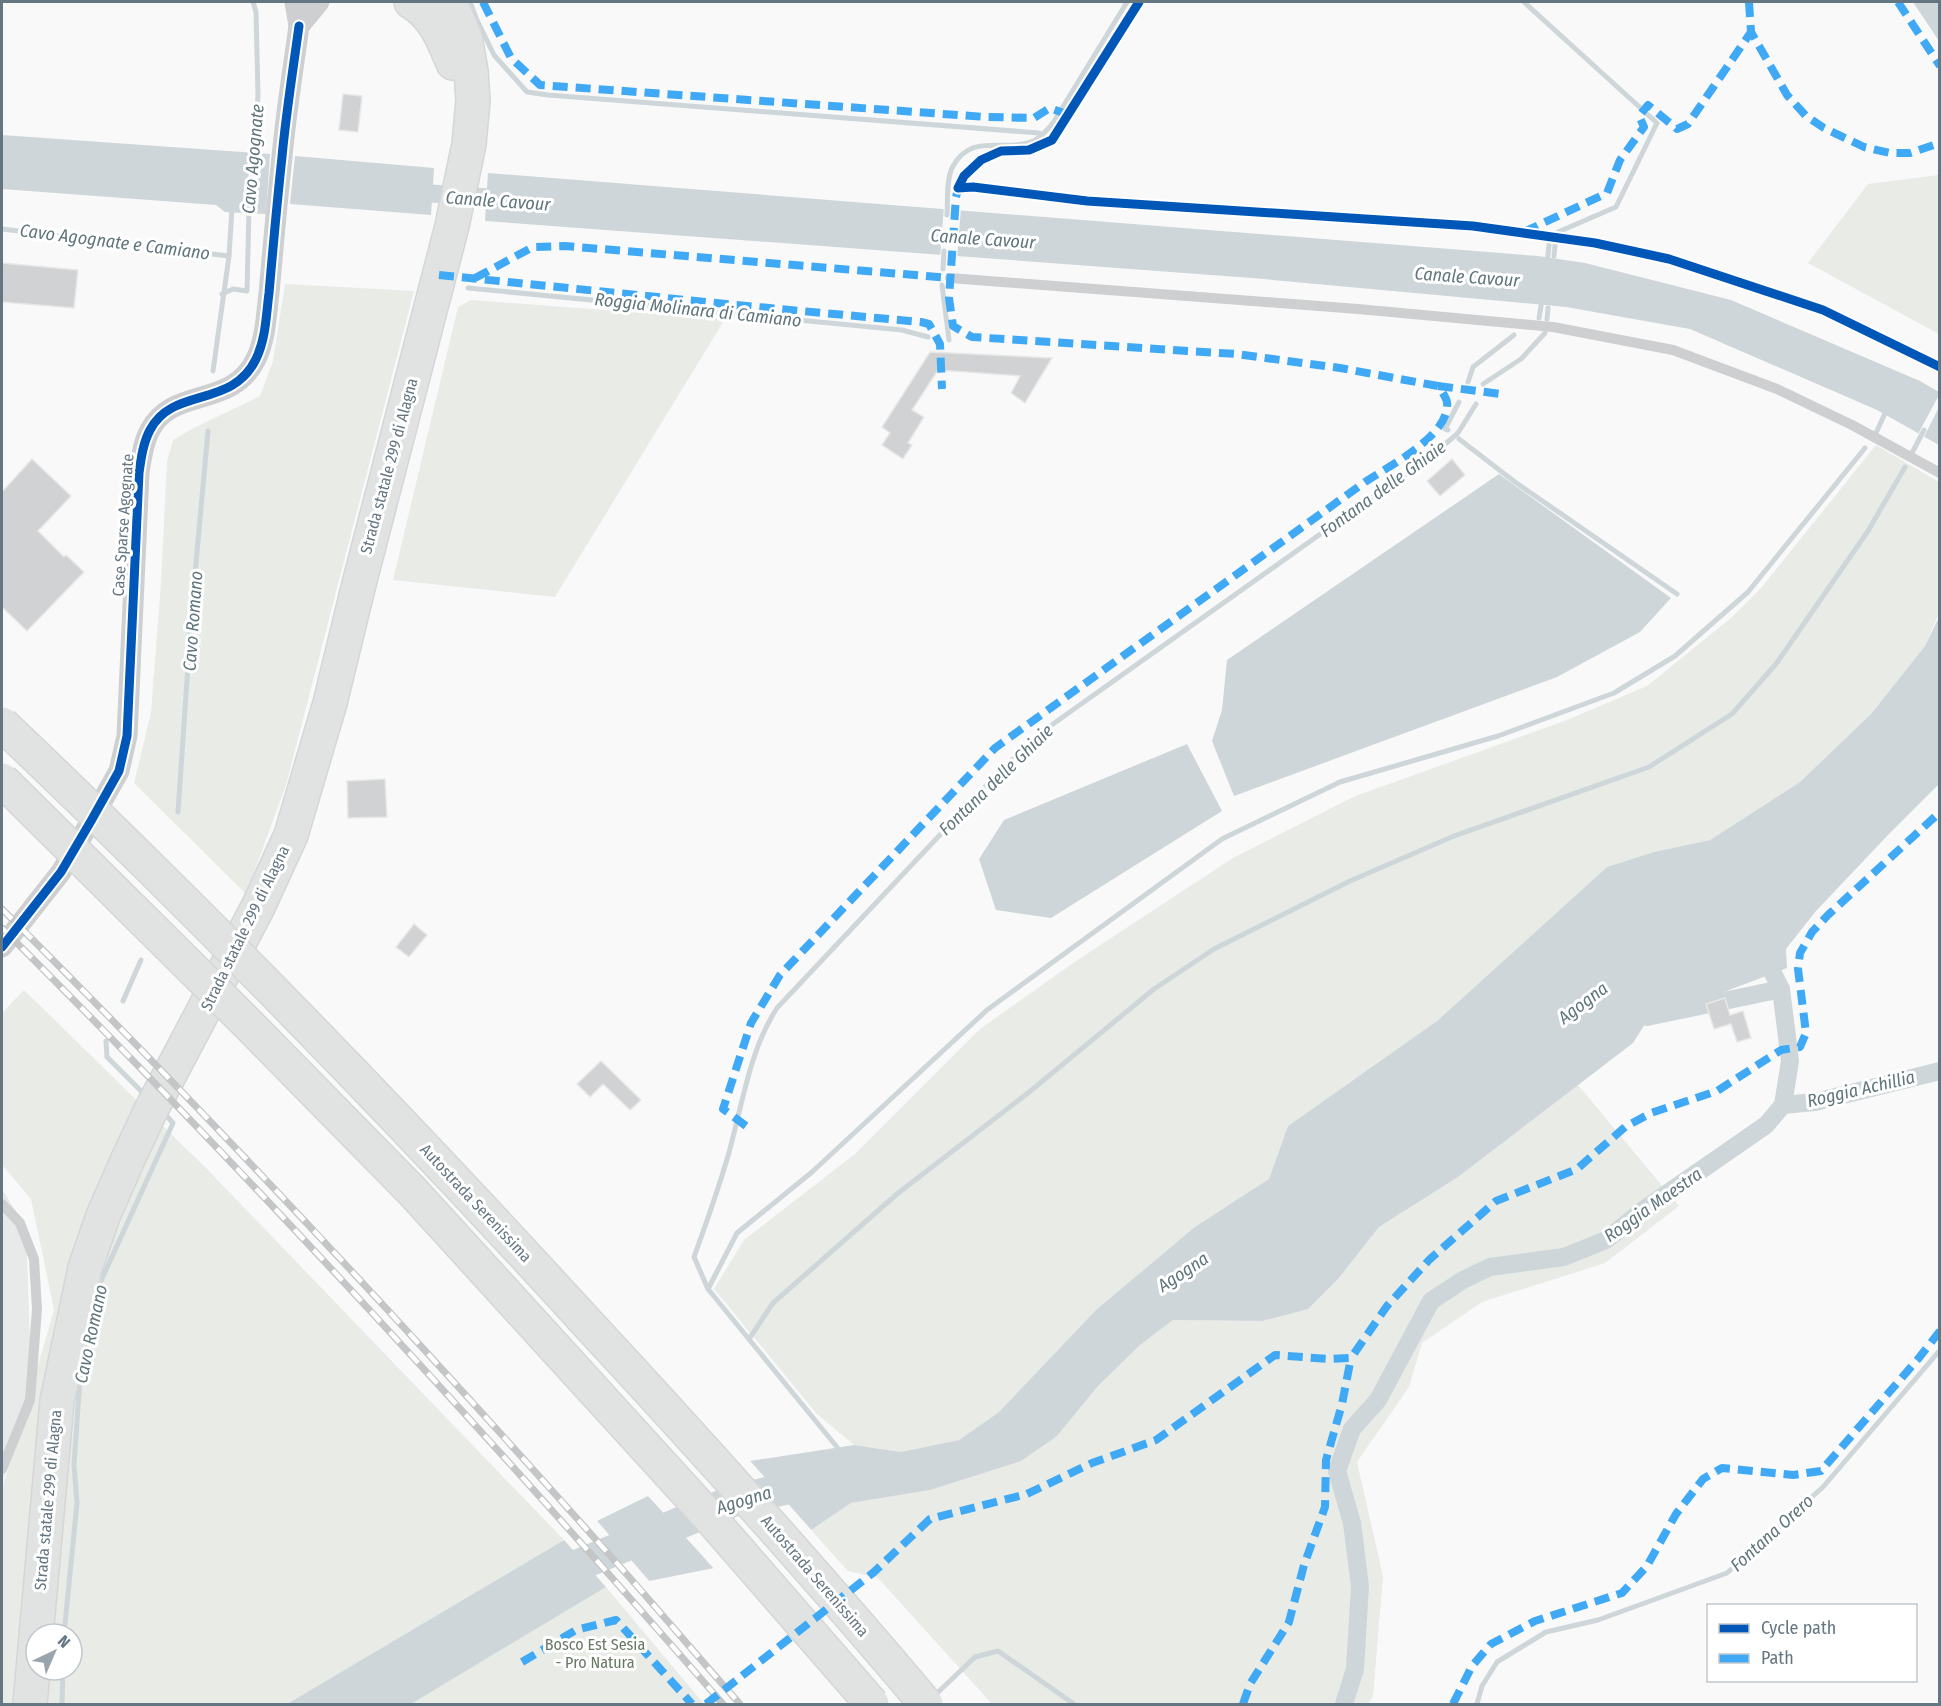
<svg xmlns="http://www.w3.org/2000/svg" width="1941" height="1706" viewBox="0 0 1941 1706" font-family="'Fira Sans Condensed',sans-serif">
<style>
.built{fill:#e8e9e9}
.green{fill:#e8ebe6;fill-rule:evenodd}
.water{fill:#ced6d9}
.pier{fill:#f9f9f9}
.lines{fill:none;stroke-linecap:round;stroke-linejoin:round}
.stream{stroke:#ced6d9;stroke-width:5}
.canal{stroke:#ced6d9;stroke-width:18}
.river{stroke:#ced6d9;stroke-width:32}
.building{fill:#d0d2d3;stroke:#e8e8e8;stroke-width:1.5}
.primary-casing{stroke:#d5d6d7;stroke-width:36}
.service{stroke:#cecfd0;stroke-width:10}
.minor{stroke:#cecfd0;stroke-width:21}
.primary{stroke:#e1e2e2;stroke-width:33}
.rail-casing{stroke:#c3c5c6;stroke-width:7}
.rail{stroke:#fff;stroke-width:4.5;stroke-dasharray:14;stroke-linecap:butt}
.motorway-bridge-casing{stroke:#d5d6d6;stroke-width:36;stroke-linecap:butt}
.motorway-bridge{stroke:#e1e2e2;stroke-width:33}
.quiet{stroke:#3fa9f5;stroke-width:8;stroke-dasharray:15 8;stroke-linecap:butt}
.cycleway-casing{stroke:#fff;stroke-width:13}
.cycleway{stroke:#0057b8;stroke-width:9}
.labels{text-anchor:middle;dominant-baseline:central;stroke-width:6;stroke-linejoin:round;paint-order:stroke}
.street-label{font-size:16px;fill:#657683;stroke:#fff}
.park-label{font-size:16px;fill:#687a64;stroke:#fff}
.water-label{font-size:18px;font-style:italic;fill:#60757c;stroke:#fff}
</style>
<rect width="100%" height="100%" fill="#f9f9f9"/>
<path class="built" d="M2 1189 26 1228 32 1401 2 1483Z"/>
<g class="green">
<path d="M1939 175H1940L1939 334 1808 263 1868 184Z"/>
<path d="M285 284 414 291 286 785 246 894 134 783 151 713 161 583 167 462 173 440C201 423 231 411 260 396L273 361Z"/>
<path d="M471 300 725 319 555 597 393 580 458 307Z"/>
<path d="M1876 445 1939 482V613L1925 646 1871 714 1800 782 1710 840 1654 852 1607 867 1437 1021 1288 1126 1269 1179 1096 1310 999 1412 959 1440 901 1452 854 1445 817 1414 714 1289 744 1240 855 1154 980 1029 1076 961 1233 858 1353 797 1567 720 1647 686 1731 618 1762 587Z"/>
<path d="M24 990 208 1170 564 1540 287 1704H4L2 1703V1489L54 1310 31 1199 2 1165V1013ZM36 1634H72V1670H36Z"/>
<path d="M1578 1085 1679 1206 1605 1263 1482 1302 1422 1343 1409 1387 1357 1462 1383 1576 1373 1696 1368 1704H992L878 1578 848 1571 811 1530 851 1503 930 1490 1057 1436 1098 1386 1140 1345 1173 1320 1262 1321 1338 1279 1379 1227 1458 1177Z"/>
<path d="M606 1587 704 1704H411Z"/>
</g>
<g class="water">
<path d="M1913 2H1939V41Z"/>
<path d="M2 135 270 154 266 214 225 212 216 205 2 189Z"/>
<path d="M295 156 434 168 431 215 290 204Z"/>
<path d="M488 173 1538 256 1585 263 1731 300 1920 381 1939 392V445L1877 410 1690 329 1566 307 1252 278 485 221Z"/>
<path d="M1499 474 1671 598 1640 632 1557 677 1234 796 1212 741 1222 710 1227 660Z"/>
<path d="M1939 617V784L1888 835 1816 911 1786 949 1787 968 1647 1021 1633 1043 1458 1177 1379 1227 1338 1279 1308 1309 1262 1321 1173 1320 1140 1345 1098 1386 1057 1436 1021 1461 930 1490 851 1503 811 1530 750 1461 854 1445 901 1452 959 1440 999 1412 1096 1310 1195 1227 1269 1179 1288 1126 1437 1021 1607 867 1654 852 1710 840 1800 782 1871 714 1925 646Z"/>
<path d="M1187 744 1222 811 1051 918 996 910 979 859 1004 820Z"/>
<path d="M648 1496 714 1568 649 1581 597 1521Z"/>
<path d="M564 1540 606 1587 411 1704H287Z"/>
</g>
<g class="pier">
<path d="M251 150H259L252 213H245Z"/>
<path d="M944 206 961 207 957 259 940 258Z"/>
<path d="M1939 395V407L1923 439 1917 436Z"/>
<path d="M748 1459 750 1461 813 1532H809L748 1463Z"/>
<path d="M646 1493 650 1494 717 1566 716 1571Z"/>
<path d="M595 1519 597 1521 651 1583H647L595 1523Z"/>
</g>
<g class="lines">
<g class="stream">
<path d="M470 2 476 18 494 55 527 92 548 95 1039 133 1042 135"/>
<path d="M1524 2 1657 123 1616 207 1558 232"/>
<path d="M253 160 258 96 256 12 253 2"/>
<path d="M947 215C948 201 946 181 952 168 970 133 1000 151 1028 143 1039 140 1046 131 1053 123L1127 2"/>
<path d="M2 229 229 256"/>
<path d="M1554 256 1555 245"/>
<path d="M1547 264 1549 245"/>
<path d="M943 269 944 251"/>
<path d="M942 285 949 340"/>
<path d="M468 288 902 330 928 337"/>
<path d="M222 294 233 289 247 291 249 208"/>
<path d="M1539 318 1542 300"/>
<path d="M1547 319 1548 308"/>
<path d="M213 371 229 256 232 208"/>
<path d="M1468 382 1473 367 1514 335"/>
<path d="M1483 384 1521 359 1545 333"/>
<path d="M1448 430 1445 429 1459 402"/>
<path d="M1876 433 1887 409"/>
<path d="M1459 439 1515 482 1677 594"/>
<path d="M1912 453 1924 430"/>
<path d="M178 812 192 607 208 431"/>
<path d="M123 1001 141 960"/>
<path d="M106 1041 107 1057 145 1095"/>
<path d="M708 1289 737 1233 812 1172 987 1010 1222 839 1340 782 1498 736 1614 693 1675 656 1748 592 1865 448"/>
<path d="M749 1339 773 1303 897 1194 1028 1093 1154 989 1214 949 1350 881 1454 836 1649 767 1732 714 1776 664 1868 531 1905 467"/>
<path d="M841 1452 708 1289 694 1257C706 1224 718 1190 728 1156 742 1107 749 1051 777 1008L1002 769 1053 724 1357 508 1427 460 1458 433 1476 404"/>
<path d="M64 1634 77 1503 74 1465 80 1378 100 1283 173 1123 163 1112"/>
<path d="M933 1697 975 1657 998 1651 1074 1704"/>
<path d="M62 1704 63 1670"/>
<path d="M1477 1704 1482 1686 1497 1662 1546 1632 1598 1620 1727 1573 1823 1487 1940 1350"/>
</g>
<g class="canal">
<path d="M410 192 511 199"/>
<path d="M1647 1017 1781 989"/>
<path d="M1783 1105 1815 1102 1940 1071"/>
<path d="M1344 1704 1355 1669 1360 1586 1352 1523 1337 1471 1352 1429 1378 1400 1431 1301 1463 1280 1490 1267 1564 1257 1606 1240 1642 1211 1766 1125 1783 1105 1790 1061 1781 989 1762 952"/>
</g>
<path class="river" d="M547 1583 569 1569 733 1501 819 1481"/>
</g>
<g class="building">
<path d="M343 94 362 96 358 132 339 130Z"/>
<path d="M2 263 78 270 74 308 2 302Z"/>
<path d="M930 352 1052 358 1025 403 1011 393 1020 376 938 370 912 410 924 417 908 443 912 445 903 459 882 445 890 433 882 427Z"/>
<path d="M32 459 71 496 38 531 64 557 66 555 84 572 27 631 2 607V492Z"/>
<path d="M1452 459 1465 475 1440 496 1427 481Z"/>
<path d="M385 779 387 817 348 818 347 781Z"/>
<path d="M414 924 427 935 409 957 396 947Z"/>
<path d="M1725 998 1730 1015 1743 1011 1751 1038 1737 1042 1731 1024 1714 1029 1706 1004Z"/>
<path d="M601 1061 641 1100 630 1110 603 1084 590 1097 577 1084Z"/>
</g>
<g class="lines">
<defs>
<g id="primary">
<path d="M411 2C434 15 443 39 453 63"/>
<path d="M30 1704 57 1401 85 1268 103 1216 128 1159 151 1110 258 907 291 835 330 703 359 584 452 226 469 144 473 101 471 71 465 37 450 2"/>
</g>
</defs>
<use href="#primary" class="primary-casing"/>
<g class="service">
<path d="M958 188 973 187 1087 201 1473 226 1595 243 1669 259 1823 310 1940 367"/>
<path d="M950 278 1358 309 1553 327 1673 350 1777 389 1852 425 1940 473"/>
<path d="M2 1204 20 1223 34 1259 37 1309 30 1400 2 1469"/>
</g>
<g class="minor">
<path d="M295 2 299 26 319 2"/>
<path d="M2 947 61 872 91 821 119 771 127 736 139 473C141 459 143 443 150 430 173 386 232 409 256 359 266 338 266 316 269 293 273 248 277 202 282 157 286 113 293 70 299 26"/>
</g>
<use href="#primary" class="primary"/>
<defs>
<g id="rail">
<path d="M2 909C213 1119 416 1337 614 1560 657 1608 698 1657 740 1704"/>
<path d="M2 928C252 1177 491 1438 723 1704"/>
</g>
</defs>
<use href="#rail" class="rail-casing"/>
<use href="#rail" class="rail"/>
<defs>
<g id="motorway-bridge">
<path d="M2 724C205 917 400 1118 589 1325 704 1449 817 1575 926 1704"/>
<path d="M2 780 250 1026 413 1192 711 1519 872 1704"/>
</g>
</defs>
<use href="#motorway-bridge" class="motorway-bridge-casing"/>
<use href="#motorway-bridge" class="motorway-bridge"/>
<g class="quiet">
<path d="M483 2 511 58 540 85 986 117 1034 118 1050 108 1069 115"/>
<path d="M1749 2 1751 32 1787 95 1806 116 1824 128 1864 147 1890 153H1910L1940 143"/>
<path d="M1898 2 1940 66"/>
<path d="M1524 232 1607 193 1620 160 1644 127 1639 116 1648 105 1677 129 1688 124 1751 32"/>
<path d="M439 275 736 305 921 322 929 324 940 344 942 389"/>
<path d="M475 278 533 247 565 246 950 278"/>
<path d="M1438 386 1501 394"/>
<path d="M746 1126 723 1109 751 1023 780 975 995 748 1365 482C1389 466 1451 435 1447 402 1446 397 1441 390 1438 386L1340 368 1236 354 972 337 953 326 949 298 956 197 959 185"/>
<path d="M522 1662 576 1630 616 1620 692 1704"/>
<path d="M706 1704 874 1572 930 1519 1027 1494 1092 1463 1156 1440 1275 1355 1328 1359 1351 1358 1387 1306 1429 1260 1496 1201 1577 1169 1625 1127 1651 1113 1717 1091 1781 1050 1800 1047 1806 1033 1798 969 1800 953 1812 932 1828 915 1940 812"/>
<path d="M1243 1704 1250 1684 1289 1622 1304 1565 1325 1507 1326 1460 1342 1404 1351 1358"/>
<path d="M1453 1704 1472 1666 1491 1644 1535 1621 1622 1593 1647 1566 1676 1514 1703 1479 1722 1468 1793 1475 1821 1471 1918 1359 1940 1331"/>
</g>
<defs>
<g id="cycleway">
<path d="M1139 2 1052 140 1029 150 1001 151 981 160 964 176 958 188 973 187 1087 201 1473 226 1595 243 1669 259 1823 310 1940 367"/>
<path d="M2 947 61 872 91 821 119 771 127 736 139 473C141 459 143 443 150 430 173 386 232 409 256 359 266 338 266 316 269 293 273 248 277 202 282 157 286 113 293 70 299 26"/>
</g>
</defs>
<use href="#cycleway" class="cycleway-casing"/>
<use href="#cycleway" class="cycleway"/>
</g>
<g class="labels">
<g class="street-label">
<text transform="translate(389 466) rotate(-75)">Strada statale 299 di Alagna</text>
<text transform="translate(123 525) rotate(-86)">Case Sparse Agognate</text>
<text transform="translate(245 928) rotate(-64)">Strada statale 299 di Alagna</text>
<text transform="translate(476 1203) rotate(47)">Autostrada Serenissima</text>
<text transform="translate(48 1500) rotate(-85)">Strada statale 299 di Alagna</text>
<text transform="translate(815 1576) rotate(49)">Autostrada Serenissima</text>
</g>
<g class="park-label">
<text x="595" y="1644">Bosco Est Sesia<tspan x="595" dy="18">- Pro Natura</tspan></text>
</g>
<g class="water-label">
<text transform="translate(253 159) rotate(-85)">Cavo Agognate</text>
<text transform="translate(498 201) rotate(4)">Canale Cavour</text>
<text transform="translate(983 239) rotate(4)">Canale Cavour</text>
<text transform="translate(115 242) rotate(7)">Cavo Agognate e Camiano</text>
<text transform="translate(1467 277) rotate(4)">Canale Cavour</text>
<text transform="translate(698 310) rotate(6)">Roggia Molinara di Camiano</text>
<text transform="translate(1383 489) rotate(-36)">Fontana delle Ghiaie</text>
<text transform="translate(193 621) rotate(-86)">Cavo Romano</text>
<text transform="translate(996 780) rotate(-44)">Fontana delle Ghiaie</text>
<text transform="translate(1583 1003) rotate(-37)">Agogna</text>
<text transform="translate(1861 1089) rotate(-13)">Roggia Achillia</text>
<text transform="translate(1653 1205) rotate(-35)">Roggia Maestra</text>
<text transform="translate(1183 1272) rotate(-33)">Agogna</text>
<text transform="translate(91 1334) rotate(-78)">Cavo Romano</text>
<text transform="translate(744 1500) rotate(-17)">Agogna</text>
<text transform="translate(1772 1533) rotate(-42)">Fontana Orero</text>
</g>
</g>
<rect width="1941" height="1706" fill="none" stroke="#657683" stroke-width="6"/>
<rect x="1707" y="1604" width="210" height="78" fill="#ffffff" stroke="#c1c8cd" stroke-width="1.5"/>
<rect x="1719" y="1624" width="30" height="9" fill="#0057b8" stroke="#c1c8cd" stroke-width="1.5"/>
<text x="1761" y="1634" font-size="18" fill="#657683">Cycle path</text>
<rect x="1719" y="1654" width="30" height="9" fill="#3fa9f5" stroke="#c1c8cd" stroke-width="1.5"/>
<text x="1761" y="1664" font-size="18" fill="#657683">Path</text>
<g transform="translate(54 1652) rotate(44)"><circle r="28" fill="#ffffff" stroke="#c1c8cd" stroke-width="1.5"/>
<path d="M0-4.5L10 22L0 15L-10 22Z" fill="#99a4ac"/>
<text y="-9" font-size="16" font-weight="bold" text-anchor="middle" fill="#657683">N</text>
</g>
</svg>
